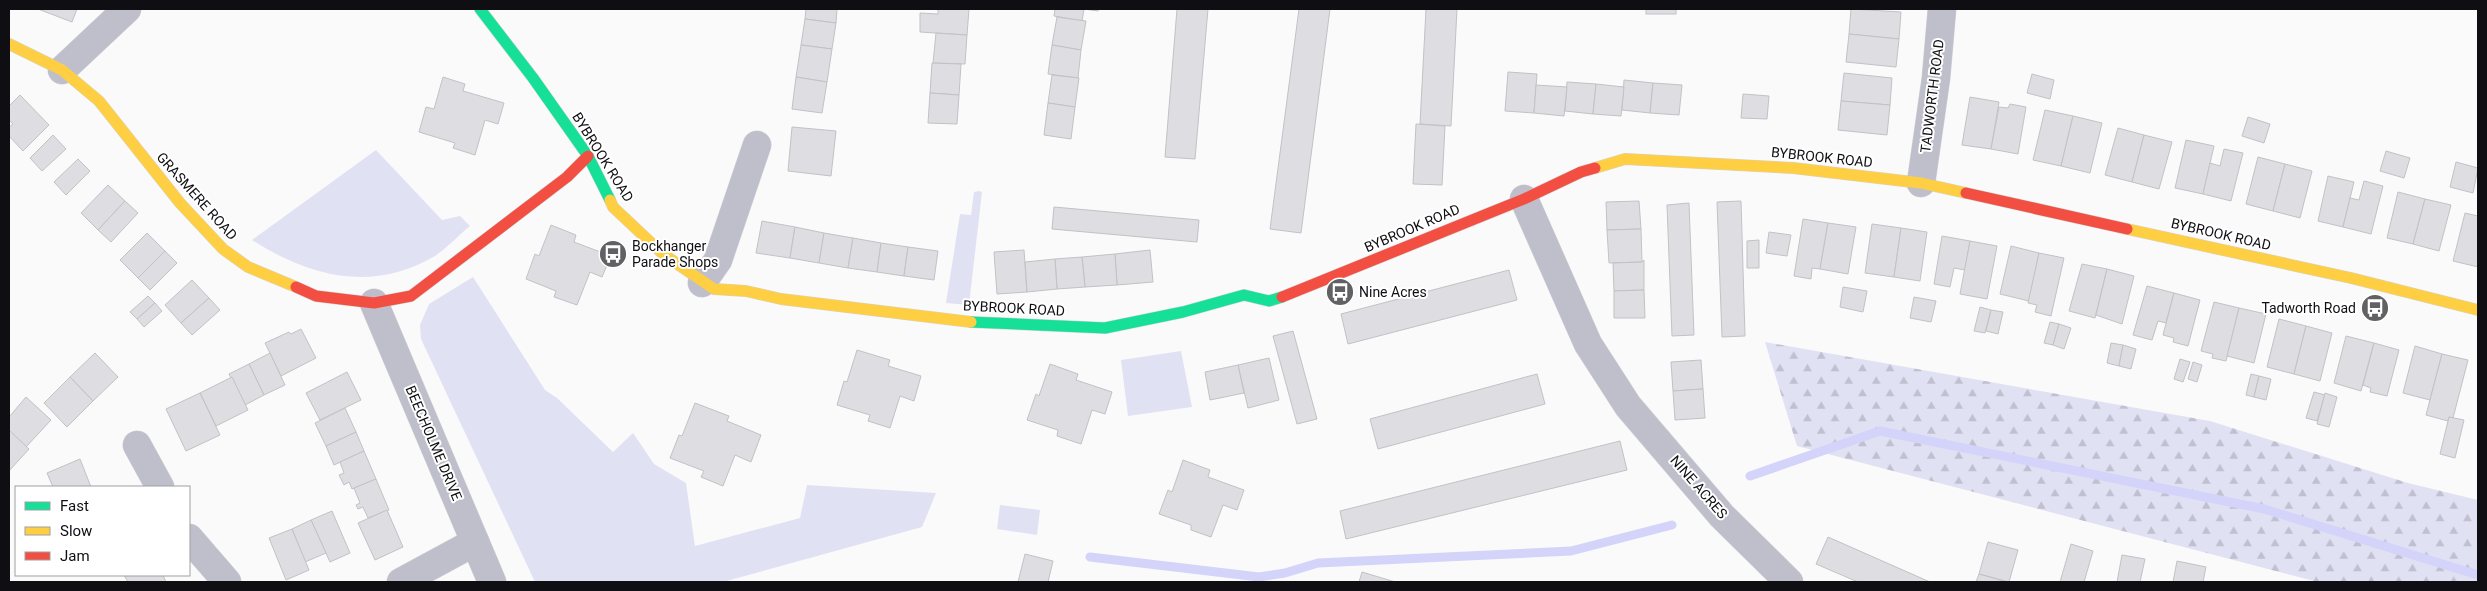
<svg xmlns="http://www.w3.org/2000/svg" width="2487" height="591" viewBox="0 0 2487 591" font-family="Roboto,sans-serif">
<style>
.green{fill:#e1e1f4}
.forest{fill:url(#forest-firs)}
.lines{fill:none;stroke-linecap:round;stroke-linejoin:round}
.stream{stroke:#d4d3fa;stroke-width:9}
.building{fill:#dedee2;stroke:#c2c2c5}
.street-casing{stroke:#d4d4d6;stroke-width:29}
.fast-casing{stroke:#d4d4d6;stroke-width:12}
.slow-casing{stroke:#d4d4d6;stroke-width:12}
.jam-casing{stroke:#d4d4d6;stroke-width:12}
.street{stroke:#bfbfcc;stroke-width:28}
.fast{stroke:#16e098;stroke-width:11}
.slow{stroke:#ffcf43;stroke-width:11}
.jam{stroke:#f24e42;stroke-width:11}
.labels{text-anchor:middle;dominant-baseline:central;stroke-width:4;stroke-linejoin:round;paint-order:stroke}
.street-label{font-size:14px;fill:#0e0e13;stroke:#fff}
.poi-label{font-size:14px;fill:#0e0e13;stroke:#fff;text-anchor:start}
</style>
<defs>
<pattern id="forest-firs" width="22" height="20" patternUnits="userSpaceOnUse" patternTransform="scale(1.25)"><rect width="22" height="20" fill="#e1e1f4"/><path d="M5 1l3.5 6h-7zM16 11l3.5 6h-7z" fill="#c0c0d0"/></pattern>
</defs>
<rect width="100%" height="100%" fill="#fafafb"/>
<g class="green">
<path d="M376 150 442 220 460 216 470 226C459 235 447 248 435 256 372 293 310 277 252 240Z"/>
<path d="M979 191 982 192 969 305 946 303 960 214 971 215 974 192Z"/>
<path d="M473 277 545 390 557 398 613 452 633 433 654 464 686 483 695 546 800 518 807 485 936 493 922 527 723 582H535L421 339 420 325 429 304Z"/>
<path d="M1181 351 1192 407 1128 416 1121 360Z"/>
<path d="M1000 505 1040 510 1037 535 997 529Z"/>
</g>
<path class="forest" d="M1765 342 2210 421 2408 483 2478 500V582H2318L1797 446Z"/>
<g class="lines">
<g class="stream">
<path d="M1750 476 1880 431 2264 509 2478 575"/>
<path d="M1090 557 1259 577 1285 573 1318 563 1571 551 1672 525"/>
</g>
</g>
<g class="building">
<path d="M38 9H77L72 22Z"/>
<path d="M806 9H837L836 23 805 19Z"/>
<path d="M938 9H969L967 35 920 32V13L938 14Z"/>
<path d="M1055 9H1098V11L1084 9 1082 21 1054 16Z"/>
<path d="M1177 9H1208L1195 159 1165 157Z"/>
<path d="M1299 9H1330L1301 233 1270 229Z"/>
<path d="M1426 9H1457L1451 126 1420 124Z"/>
<rect x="1646" y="9" width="30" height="5"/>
<path d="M1851 9 1901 12 1899 39 1849 34Z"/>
<path d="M1057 17 1086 21 1081 50 1052 45Z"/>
<path d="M805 19 836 23 832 49 801 45Z"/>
<path d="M936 33 967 35 965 64 933 63Z"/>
<path d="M1849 34 1899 39 1896 67 1846 62Z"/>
<path d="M801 45 832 49 827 82 796 77Z"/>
<path d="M1052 45 1081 50 1078 78 1048 74Z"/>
<path d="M932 63 961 64 959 95 930 93Z"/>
<path d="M1508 72 1537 74 1534 113 1505 111Z"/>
<path d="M1844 73 1892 78 1890 105 1841 101Z"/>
<path d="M2032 74 2054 80 2050 99 2027 93Z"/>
<path d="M1052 75 1079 78 1075 107 1048 103Z"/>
<path d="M443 77 465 84 463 91 504 103 498 124 485 120 475 155 453 148 455 143 419 132 426 107 434 109Z"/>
<path d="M796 77 827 82 822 113 792 109Z"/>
<path d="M1624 80 1653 83 1650 113 1622 110Z"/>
<path d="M1567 82 1596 84 1593 114 1565 111Z"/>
<path d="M1653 83 1682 85 1679 115 1650 113Z"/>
<path d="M1596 84 1624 87 1621 116 1593 114Z"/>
<path d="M1536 85 1567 87 1564 116 1534 113Z"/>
<path d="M930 93 959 95 957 124 928 123Z"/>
<path d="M1743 94 1769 96 1767 119 1741 118Z"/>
<path d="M20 95 49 125 23 151 9 136V127L13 124 9 120V106Z"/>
<path d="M1970 97 1999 102 1991 149 1962 145Z"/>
<path d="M1841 101 1890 105 1887 135 1838 130Z"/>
<path d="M1048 103 1075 107 1071 139 1044 135Z"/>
<path d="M2010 104 2026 107 2018 154 1991 149 1999 107 2008 108Z"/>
<path d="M2045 110 2073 116 2061 166 2033 160Z"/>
<path d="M2073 116 2102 123 2090 173 2061 166Z"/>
<path d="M2248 117 2270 124 2264 143 2242 136Z"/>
<path d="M1416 124 1445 126 1442 185 1413 184Z"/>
<path d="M792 127 836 131 831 176 788 171Z"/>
<path d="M2118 128 2144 135 2132 182 2105 175Z"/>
<path d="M53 135 66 149 42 171 30 158Z"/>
<path d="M2144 135 2172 142 2159 189 2132 182Z"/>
<path d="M2186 140 2214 146 2203 194 2175 188Z"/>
<path d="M2224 149 2243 153 2231 201 2203 194 2210 163 2220 166Z"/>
<path d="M2386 151 2410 158 2404 178 2380 171Z"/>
<path d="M2258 157 2285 164 2273 211 2246 204Z"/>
<path d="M78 159 90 171 66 195 54 182Z"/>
<path d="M2456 162 2478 168 2473 193 2450 187Z"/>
<path d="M2285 164 2312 171 2300 218 2273 211Z"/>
<path d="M2328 176 2354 182 2343 227 2318 221Z"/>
<path d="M2364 181 2383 186 2371 234 2343 227 2350 198 2359 200Z"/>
<path d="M108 185 125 201 98 230 81 213Z"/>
<path d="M2398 192 2425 199 2413 244 2387 238Z"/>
<path d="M2425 199 2451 205 2439 251 2413 244Z"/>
<path d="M125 201 138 213 111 242 98 230Z"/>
<path d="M1639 201 1641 229 1607 230 1606 202Z"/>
<path d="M1741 201 1745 336 1722 337 1717 202Z"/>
<path d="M1689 203 1694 335 1672 336 1667 205Z"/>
<path d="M1054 207 1199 220 1197 242 1052 229Z"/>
<path d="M2465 213 2478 216V267L2453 261Z"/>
<path d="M1803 219 1828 223 1820 269 1812 268 1811 279 1794 276Z"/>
<path d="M762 221 795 227 790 258 756 253Z"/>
<path d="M1828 223 1856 227 1848 274 1820 269Z"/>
<path d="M1872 224 1901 228 1894 277 1865 273Z"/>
<path d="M551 225 576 235 574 242 611 256 602 277 590 272 577 305 554 297 556 291 526 279 535 254 539 256Z"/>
<path d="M795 227 824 233 819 263 790 258Z"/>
<path d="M1901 228 1927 232 1920 281 1894 277Z"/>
<path d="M1641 229 1642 262 1609 263 1607 230Z"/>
<path d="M1769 232 1791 235 1787 256 1766 253Z"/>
<path d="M147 233 165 251 138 278 120 260Z"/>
<path d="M824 233 853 238 848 268 819 263Z"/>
<path d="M1942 236 1970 241 1965 270 1954 268 1950 287 1934 284Z"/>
<path d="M853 238 881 243 877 272 848 268Z"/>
<path d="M1759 240V268H1747V241Z"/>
<path d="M1970 241 1997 246 1987 299 1960 294Z"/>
<path d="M881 243 908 247 904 276 877 272Z"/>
<path d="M2011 246 2039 253 2029 301 2000 294Z"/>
<path d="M908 247 938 251 934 280 904 276Z"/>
<path d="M1024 250 1027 292 997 294 994 252Z"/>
<path d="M1150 250 1153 282 1117 285 1115 254Z"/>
<path d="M165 251 177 263 150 290 138 278Z"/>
<path d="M2039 253 2064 258 2051 316 2035 312 2037 305 2028 303Z"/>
<path d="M1115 254 1117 285 1085 287 1082 257Z"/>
<path d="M1082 257 1085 287 1057 289 1055 259Z"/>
<path d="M1055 259 1057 289 1027 292 1025 262Z"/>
<path d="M1644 260V290L1614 291 1613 263 1642 262Z"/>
<path d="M2082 264 2107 269 2095 318 2069 311Z"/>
<path d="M2107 269 2134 276 2122 324 2096 315Z"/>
<path d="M1509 270 1517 300 1348 344 1341 314Z"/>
<path d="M192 280 209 298 181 323 165 305Z"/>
<path d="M2147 286 2174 293 2166 323 2158 321 2152 340 2133 335Z"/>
<path d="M1843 287 1867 291 1863 312 1840 307Z"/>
<path d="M1644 290 1645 318H1614V291Z"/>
<path d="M2174 293 2200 300 2188 346 2173 342 2174 338 2163 335Z"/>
<path d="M148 296 155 303 137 319 130 312Z"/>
<path d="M1914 297 1936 301 1931 322 1910 318Z"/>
<path d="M209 298 220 310 192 335 181 323Z"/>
<path d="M2214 302 2239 308 2226 361 2212 358 2213 354 2201 351Z"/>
<path d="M155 303 162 311 144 327 137 319Z"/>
<path d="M1980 307 1991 310 1985 333 1974 331Z"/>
<path d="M2239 308 2266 314 2254 363 2227 356Z"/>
<path d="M1991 310 2003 312 1998 334 1986 331Z"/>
<path d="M2279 319 2306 326 2294 374 2267 367Z"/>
<path d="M2050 322 2059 324 2053 345 2044 343Z"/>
<path d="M2059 324 2071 328 2064 349 2053 345Z"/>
<path d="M2306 326 2332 333 2320 381 2294 374Z"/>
<path d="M301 329 316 358 281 376 265 343 289 332 291 334Z"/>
<path d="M1293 331 1317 419 1297 424 1273 336Z"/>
<path d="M2346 336 2374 343 2361 391 2334 383Z"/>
<path d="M2111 343 2123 345 2119 366 2107 363Z"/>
<path d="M2374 343 2399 350 2387 396 2370 392 2371 388 2363 385Z"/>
<path d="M2123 345 2136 349 2131 369 2119 366Z"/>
<path d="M2415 346 2442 354 2430 400 2403 393Z"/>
<path d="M857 350 890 360 888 366 921 376 914 401 900 396 890 428 868 421 870 415 837 405 844 381 847 382Z"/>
<path d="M95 353 118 377 93 401 70 377Z"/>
<path d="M270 353 285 385 264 395 249 364Z"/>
<path d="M2442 354 2468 360 2453 418 2449 417 2448 421 2426 415Z"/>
<path d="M1269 358 1279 400 1248 408 1238 365Z"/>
<path d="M2180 359 2190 362 2183 382 2174 379Z"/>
<path d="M1701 360 1703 389 1673 391 1671 362Z"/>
<path d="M2193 362 2202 365 2197 382 2188 379Z"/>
<path d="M249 364 264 395 245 405 229 374Z"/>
<path d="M1050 364 1078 374 1076 380 1112 392 1105 414 1092 410 1081 444 1057 436 1058 430 1027 420 1036 394 1039 396Z"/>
<path d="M1238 365 1244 393 1210 400 1205 372Z"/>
<path d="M347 372 361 400 320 420 306 393Z"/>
<path d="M1537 374 1545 404 1378 449 1370 419Z"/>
<path d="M2251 374 2259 376 2254 397 2246 395Z"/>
<path d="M2259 376 2271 379 2266 400 2254 397Z"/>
<path d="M70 377 93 401 67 427 44 403Z"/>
<path d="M232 377 248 410 216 426 200 393Z"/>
<path d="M1703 389 1705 418 1675 420 1673 391Z"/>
<path d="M2314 392 2325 395 2317 421 2306 418Z"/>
<path d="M200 393 220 435 186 451 166 409Z"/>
<path d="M2325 393 2337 397 2329 427 2317 424Z"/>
<path d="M26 397 51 420 26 447 9 430V417Z"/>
<path d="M695 403 729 416 727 421 761 435 751 462 735 455 723 486 701 477 704 471 670 458 679 435 682 436Z"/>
<path d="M345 408 356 432 326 446 315 423Z"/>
<path d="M2449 417 2464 420 2455 458 2440 454Z"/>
<path d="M9 430 29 449 9 471Z"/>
<path d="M356 432 364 451 334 465 326 446Z"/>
<path d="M1620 441 1627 470 1346 539 1340 511Z"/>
<path d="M364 451 376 479 352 489 349 482 344 485 339 475 344 473 340 462Z"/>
<path d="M80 459 91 487H53L47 473Z"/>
<path d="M1183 460 1210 470 1208 477 1244 490 1237 510 1223 505 1211 537 1191 530V525L1159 514 1168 490 1172 492Z"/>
<path d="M376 479 389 510 368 518 363 507 358 509 356 505 360 503 354 488Z"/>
<path d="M387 510 403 547 375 560 358 523Z"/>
<path d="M332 511 350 553 330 562 311 520Z"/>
<path d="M311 520 326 553 305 562 292 529Z"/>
<path d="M292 529 309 570 286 580 269 538Z"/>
<path d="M1828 537 1930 582H1858L1816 564Z"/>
<path d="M1988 542 2018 550 2009 582 1979 574Z"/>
<path d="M2071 544 2093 551 2084 582H2060Z"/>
<path d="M1025 554 1053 561 1048 582H1018Z"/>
<path d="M2122 555 2145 559 2140 582H2117Z"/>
<path d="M2177 561 2206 567 2203 582H2173Z"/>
<path d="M1362 572 1392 581 1396 582H1359Z"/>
<path d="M1979 574 2007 582H1976Z"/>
<path d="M124 575H163L166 582H128Z"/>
</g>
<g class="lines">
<defs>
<g id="street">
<path d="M62 70 127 9"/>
<path d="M1921 183 1936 78 1942 9"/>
<path d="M1524 199 1588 344 1628 406 1722 516 1789 582"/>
<path d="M702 283 718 260 757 145"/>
<path d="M374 303 492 582"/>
<path d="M137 445 160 487"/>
<path d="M189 538 227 582"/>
<path d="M401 582 475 542"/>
</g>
<g id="fast">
<path d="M480 9 533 78 588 156 610 200"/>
<path d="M971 322 1105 328 1183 312 1244 295 1269 301 1282 297"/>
</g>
<g id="slow">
<path d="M9 44 62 70 99 101 180 203 223 249 248 267 296 287"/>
<path d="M1595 168 1625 159 1793 168 1921 183 1966 193"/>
<path d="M610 200 613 207 663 254 714 289 746 291 781 299 971 322"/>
<path d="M2127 229 2351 278 2478 310"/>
</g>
<g id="jam">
<path d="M1966 193 2127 229"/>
<path d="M296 287 316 296 374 303 411 296 567 177 588 156"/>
<path d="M1282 297 1524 199 1581 172 1595 168"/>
</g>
</defs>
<use href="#street" class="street-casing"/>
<use href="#fast" class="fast-casing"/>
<use href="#slow" class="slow-casing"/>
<use href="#jam" class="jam-casing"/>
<use href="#street" class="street"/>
<use href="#fast" class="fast"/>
<use href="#slow" class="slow"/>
<use href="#jam" class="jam"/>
</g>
<defs>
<symbol id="bus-disc" viewBox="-11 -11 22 22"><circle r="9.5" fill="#616164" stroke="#fff"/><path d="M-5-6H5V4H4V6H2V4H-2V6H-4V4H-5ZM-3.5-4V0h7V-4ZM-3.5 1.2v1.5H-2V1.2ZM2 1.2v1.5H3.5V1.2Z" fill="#fff"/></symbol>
</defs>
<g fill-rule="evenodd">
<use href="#bus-disc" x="597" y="238" width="32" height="32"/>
<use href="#bus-disc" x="1324" y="276" width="32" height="32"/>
<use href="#bus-disc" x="2359" y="292" width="32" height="32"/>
</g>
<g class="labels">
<g class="street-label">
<text transform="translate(1932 96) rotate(-83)">TADWORTH ROAD</text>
<text transform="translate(603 157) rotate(58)">BYBROOK ROAD</text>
<text transform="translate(1822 157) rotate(6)">BYBROOK ROAD</text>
<text transform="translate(197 196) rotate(48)">GRASMERE ROAD</text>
<text transform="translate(1412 228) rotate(-23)">BYBROOK ROAD</text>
<text transform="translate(2221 234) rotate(13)">BYBROOK ROAD</text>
<text transform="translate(1014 308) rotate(3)">BYBROOK ROAD</text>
<text transform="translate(434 443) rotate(67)">BEECHOLME DRIVE</text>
<text transform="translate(1699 487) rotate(49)">NINE ACRES</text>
</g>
<g class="poi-label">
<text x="632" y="246">Bockhanger<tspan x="632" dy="16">Parade Shops</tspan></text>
<text x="1359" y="292">Nine Acres</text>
<text x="2356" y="308" text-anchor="end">Tadworth Road</text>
</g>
</g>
<rect width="2487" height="591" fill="none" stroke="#0e0e13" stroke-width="20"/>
<rect x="15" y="486" width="175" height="90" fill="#ffffff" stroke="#9f9fa1"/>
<rect x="25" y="502" width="25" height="8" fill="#16e098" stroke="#9f9fa1"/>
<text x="60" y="511" font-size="15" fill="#0e0e13">Fast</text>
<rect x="25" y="527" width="25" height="8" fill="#ffcf43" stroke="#9f9fa1"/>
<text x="60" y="536" font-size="15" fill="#0e0e13">Slow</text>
<rect x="25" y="552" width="25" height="8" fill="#f24e42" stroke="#9f9fa1"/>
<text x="60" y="561" font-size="15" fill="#0e0e13">Jam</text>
</svg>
